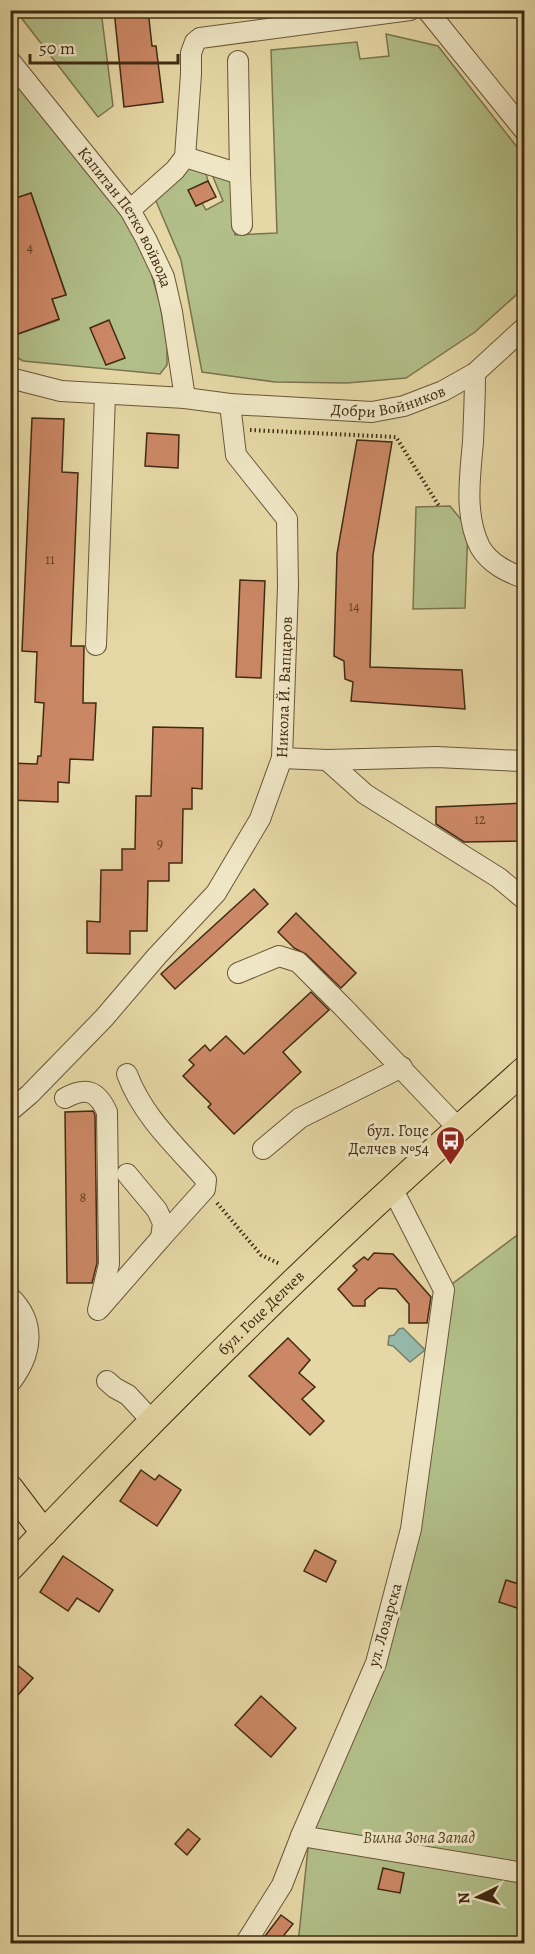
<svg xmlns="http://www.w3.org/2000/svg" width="535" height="1954" viewBox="0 0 535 1954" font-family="Alegreya,serif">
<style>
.green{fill:#b2bf89;stroke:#7a744e;stroke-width:1.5}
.water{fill:#96b9aa;stroke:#74806e;stroke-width:1.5}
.building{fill:#c86;stroke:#412a13;stroke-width:1.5}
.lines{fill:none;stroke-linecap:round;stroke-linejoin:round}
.minor-casing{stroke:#6a5638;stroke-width:22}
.major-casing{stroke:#412a13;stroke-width:28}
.path{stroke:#412a13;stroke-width:4;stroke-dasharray:1.5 3;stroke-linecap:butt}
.minor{stroke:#efe6c5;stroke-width:20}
.major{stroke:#e6d8a6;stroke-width:26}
.labels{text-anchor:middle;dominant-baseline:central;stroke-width:6;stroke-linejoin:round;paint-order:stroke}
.number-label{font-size:14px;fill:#644228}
.street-label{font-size:16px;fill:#412a13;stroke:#efe6c5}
.poi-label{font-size:16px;fill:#412a13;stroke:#efe6c5;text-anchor:end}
.park-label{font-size:16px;font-style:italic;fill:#58482b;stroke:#efe6c5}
</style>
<rect width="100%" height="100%" fill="#e6d8a6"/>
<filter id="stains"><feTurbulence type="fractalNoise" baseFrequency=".00333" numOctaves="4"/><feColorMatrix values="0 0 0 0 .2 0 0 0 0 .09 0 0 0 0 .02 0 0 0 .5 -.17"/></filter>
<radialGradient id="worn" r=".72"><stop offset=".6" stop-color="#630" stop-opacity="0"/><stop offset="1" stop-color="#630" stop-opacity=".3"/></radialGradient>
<g class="green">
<path d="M16 11H101L113 106 98 117Z"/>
<path d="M386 34 438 46 524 156V288L475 332 406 378 347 383 275 382 202 372 181 260 153 194 190 165 205 170 208 181 189 190 196 206 202 203 206 210 223 201 211 172 230 179 231 183 235 235 277 233 271 50 357 42 360 59 389 56Z"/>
<path d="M10 71 123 213 150 269 160 304 167 346V365L160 374 23 361 11 354V333L18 334 59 320 52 299 66 294 31 193 14 199 11 188Z"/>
<path d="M450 506 468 528 465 608 413 609 416 507Z"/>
<path d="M524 1230V1943L298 1944 310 1829 411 1529 444 1290Z"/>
</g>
<path class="water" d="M403 1328 425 1350 410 1362 393 1346 388 1345 389 1336 394 1335 399 1329Z"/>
<g class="building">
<path d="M114 10H148L152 46H156L163 102 124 107Z"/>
<path d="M208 181 216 197 196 206 188 190Z"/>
<path d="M31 193 66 295 52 299 59 319 18 334 10 312V200Z"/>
<path d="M109 320 125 358 106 365 90 328Z"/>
<path d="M32 418 64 419 62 472 78 473 71 646H84L83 703H96L93 760 70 759 69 783 58 782V802L10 800V763L37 764 38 756H41L44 703 35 702 37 652 22 651Z"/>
<path d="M147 433 179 435 178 468 145 466Z"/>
<path d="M357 440 392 442 373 555 370 667 462 670 465 709 351 701 353 682 345 679 344 661 334 656 337 554Z"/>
<path d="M240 580 265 581 261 678 236 677Z"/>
<path d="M153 727 203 728 202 789 192 788V809H183L182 863H169V881H148L147 931H130V954L87 953V921L100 922 101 870H122V849H135L136 796H151Z"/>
<path d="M525 803V841L464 842 436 824V807Z"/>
<path d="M254 889 268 904 175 989 161 974Z"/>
<path d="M296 913 356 973 341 988 306 954 294 948 278 932Z"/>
<path d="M311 992 329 1010 283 1052 301 1072 234 1134 208 1107 211 1104 183 1076 194 1065 189 1060 205 1045 210 1051 226 1036 244 1054Z"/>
<path d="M93 1111 95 1115 97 1263 92 1283H67L65 1112Z"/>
<path d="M374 1253 393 1254 431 1297 427 1323H409V1304L396 1289 379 1288 365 1300V1306H353L338 1289 357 1270 353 1266 364 1257 368 1260Z"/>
<path d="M288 1338 310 1360 299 1373 315 1387 302 1399 324 1421 310 1435 249 1376Z"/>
<path d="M141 1470 155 1480 159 1475 181 1490 157 1526 120 1501Z"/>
<path d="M315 1550 336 1561 326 1582 304 1571Z"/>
<path d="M63 1556 113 1590 99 1612 77 1598 68 1611 40 1592Z"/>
<path d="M506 1580 525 1586V1596L520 1609 499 1602Z"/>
<path d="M10 1659 33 1678 10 1704Z"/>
<path d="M261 1696 296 1728 271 1757 235 1725Z"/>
<path d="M188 1829 200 1839 187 1855 175 1844Z"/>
<path d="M383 1868 404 1873 400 1893 378 1889Z"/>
<path d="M281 1915 293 1924 277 1944H259Z"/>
</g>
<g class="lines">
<defs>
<g id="minor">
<path d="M427 10 524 130"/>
<path id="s1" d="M10 61 130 210 146 239 164 277 172 312 185 398"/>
<path d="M185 157 240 174 238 61"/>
<path d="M240 174 242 225"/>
<path d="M130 210 175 170 185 157 191 74V53L195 42 200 38 410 10"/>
<path d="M475 373C475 396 474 419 473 442 470 476 464 515 480 547 490 564 507 572 524 578"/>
<path id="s2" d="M10 378 61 391 185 398 230 404 372 412 404 406 443 391 475 373 524 328"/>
<path d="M96 645 105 395"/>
<path d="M282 758 327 760 365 794 499 878 524 899"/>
<path d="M327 760 437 757 521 761"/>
<path d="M238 973 279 956 298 962 343 1007 459 1129"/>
<path d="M127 1074C143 1117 176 1146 206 1180L205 1189 161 1238"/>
<path d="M65 1098C86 1087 97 1090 107 1112L109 1264 98 1310"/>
<path id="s3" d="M10 1111 30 1094 104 1018 157 956 216 893 260 819 282 758 288 586 287 519 236 455 230 404"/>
<path d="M263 1149 300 1118 402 1067"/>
<path d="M392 1188 444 1290 411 1529 376 1663 301 1836 524 1873"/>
<path d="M10 1297C38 1324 31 1356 10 1383"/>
<path d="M100 1308 161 1238 163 1223 157 1210 127 1174"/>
<path d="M107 1381 115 1388 128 1395 152 1421"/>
<path d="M245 1944 282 1885 301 1836"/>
</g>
<g id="major">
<path d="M10 1488 44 1533"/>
<path id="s4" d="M10 1568C134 1438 261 1309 393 1188 436 1148 481 1109 524 1070"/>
</g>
</defs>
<use href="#minor" class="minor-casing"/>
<use href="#major" class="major-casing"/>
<g class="path">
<path d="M250 430 396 437 439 506"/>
<path d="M217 1203 261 1255 280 1264"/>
</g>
<use href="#minor" class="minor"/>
<use href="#major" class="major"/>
</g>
<defs>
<symbol id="bus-pin" viewBox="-11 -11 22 30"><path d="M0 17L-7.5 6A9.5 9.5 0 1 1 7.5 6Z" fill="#8f2418" stroke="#efe6c5"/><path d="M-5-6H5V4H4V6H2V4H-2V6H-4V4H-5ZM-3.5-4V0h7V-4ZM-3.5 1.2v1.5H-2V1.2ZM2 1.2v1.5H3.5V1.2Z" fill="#fff"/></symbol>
</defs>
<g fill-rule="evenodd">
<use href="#bus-pin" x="434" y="1124" width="33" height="45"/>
</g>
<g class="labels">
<g class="number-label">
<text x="30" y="247">4</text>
<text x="50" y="559">11</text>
<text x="354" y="606">14</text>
<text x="480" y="819">12</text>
<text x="160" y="843">9</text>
<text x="83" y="1197">8</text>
</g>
<g class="street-label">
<text stroke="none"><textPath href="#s1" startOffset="195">Капитан Петко войвода</textPath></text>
<text stroke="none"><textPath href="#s2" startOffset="382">Добри Войников</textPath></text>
<text stroke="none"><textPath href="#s3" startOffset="522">Никола Й. Вапцаров</textPath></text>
<text stroke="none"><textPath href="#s4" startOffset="358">бул. Гоце Делчев</textPath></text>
<text transform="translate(385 1625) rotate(-74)">ул. Лозарска</text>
</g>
<g class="poi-label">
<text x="429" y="1131">бул. Гоце<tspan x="429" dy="18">Делчев №54</tspan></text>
</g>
<g class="park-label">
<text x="419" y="1838">Вилна Зона Запад</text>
</g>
</g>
<rect width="535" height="1954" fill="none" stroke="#e6d8a6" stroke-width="36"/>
<rect x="12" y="12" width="511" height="1930" fill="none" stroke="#412a13" stroke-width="3"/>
<rect x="18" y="18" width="499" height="1918" fill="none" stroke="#412a13" stroke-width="1.5"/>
<g transform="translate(478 1897) rotate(265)" stroke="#efe6c5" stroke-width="4.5" paint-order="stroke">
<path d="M0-4.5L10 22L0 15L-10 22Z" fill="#412a13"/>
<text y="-9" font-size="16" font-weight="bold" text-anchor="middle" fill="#412a13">N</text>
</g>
<path d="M30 54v9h148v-9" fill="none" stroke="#412a13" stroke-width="3"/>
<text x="39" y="54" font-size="18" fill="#412a13" stroke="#efe6c5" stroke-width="4.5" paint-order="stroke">50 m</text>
<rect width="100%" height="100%" filter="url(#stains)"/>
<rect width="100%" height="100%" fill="url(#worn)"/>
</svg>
